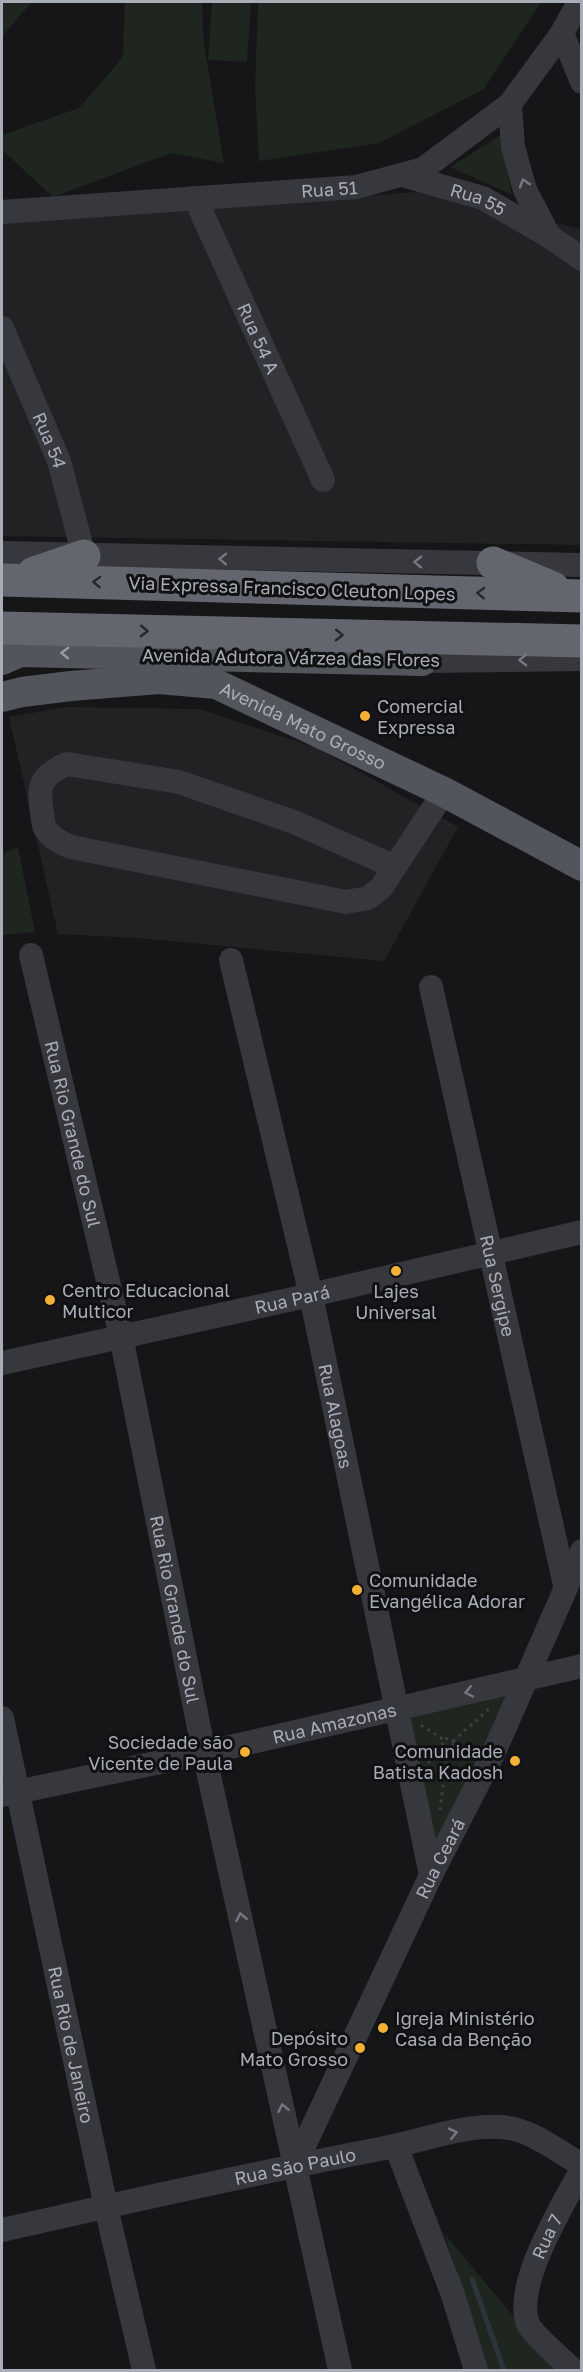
<svg xmlns="http://www.w3.org/2000/svg" width="583" height="2372" viewBox="0 0 583 2372" font-family="'Golos Text',sans-serif">
<style>
.built{fill:#222225}
.green{fill:#1e261f}
.lines{fill:none;stroke-linecap:round;stroke-linejoin:round}
.stream{stroke:#2c353c;stroke-width:5}
.path{stroke:#3d3f44;stroke-width:3;stroke-dasharray:3 4.5;stroke-linecap:butt}
.minor{stroke:#37383d;stroke-width:24}
.major{stroke:#53555c;stroke-width:30}
.highway{stroke:#63666e;stroke-width:33}
.oneway{stroke:#757881}
.oneway2{stroke:#26262a}
.oneway3{stroke:#979ba6}
.poi-dot{fill:#f2b134;stroke:#111113;stroke-width:2}
.labels{text-anchor:middle;dominant-baseline:central;stroke-width:6;stroke-linejoin:round;paint-order:stroke}
.street-label{font-size:18px;fill:#a8adb8;stroke:#111113}
.poi-label{font-size:18px;fill:#a8adb8;stroke:#111113;text-anchor:start}
</style>
<rect width="100%" height="100%" fill="#161618"/>
<g class="built">
<path d="M417 192 581 229V545L2 536V221H34Z"/>
<path d="M67 707 200 709 317 748 458 827 384 961 137 938 58 934 9 717Z"/>
</g>
<g class="green">
<path d="M2 2H32L2 36Z"/>
<path d="M125 2H202L204 45 224 163 171 153 53 197 2 150V135L79 108 123 57Z"/>
<path d="M212 2H251L247 62 208 60Z"/>
<path d="M258 2H541L484 89 379 143 259 161 255 88Z"/>
<path d="M501 135 512 195 450 167Z"/>
<path d="M18 847 35 932 2 935V854Z"/>
<path d="M526 1680 431 1875 396 1708Z"/>
<path d="M444 2233 558 2370H488Z"/>
</g>
<g class="lines">
<path class="stream" d="M472 2279 504 2370"/>
<g class="path">
<path d="M421 1725 444 1740"/>
<circle cx="448" cy="1744" r="5.5"/>
<path d="M453 1741 489 1709"/>
<path d="M453 1747 469 1758"/>
<path d="M428 1763 445 1748"/>
<path d="M440 1810 448 1749"/>
</g>
<g class="minor">
<path d="M562 33 582 82"/>
<path d="M510 104 513 147 525 190 549 236"/>
<path id="s1" d="M402 175 483 198 549 236 582 259"/>
<path id="s2" d="M195 198 323 480"/>
<path id="s3" d="M2 212 356 187 423 169 510 104 562 33 579 2"/>
<path id="s4" d="M2 328 59 461 84 556"/>
<path d="M2 553 582 565"/>
<path d="M422 661 582 659"/>
<path d="M395 867 294 822 179 782 67 764C41 775 37 786 42 813 43 819 43 827 47 831 53 839 62 843 71 847L346 902 368 898 381 888 444 792"/>
<path id="s5" d="M31 955 121 1336 204 1753 340 2370"/>
<path id="s6" d="M231 960 311 1295 431 1875"/>
<path id="s7" d="M431 987 565 1585"/>
<path id="s8" d="M2 1363 311 1295 582 1232"/>
<path id="s9" d="M2 1718 106 2207 144 2370"/>
<path id="s10" d="M2 1795 204 1753 582 1666"/>
<path d="M396 2146 453 2295 476 2370"/>
<path id="s11" d="M295 2165 432 1873 494 1752 582 1551"/>
<path id="s12" d="M2 2230C127 2202 253 2173 380 2149 419 2142 460 2125 500 2127 530 2128 557 2151 582 2165"/>
<path id="s13" d="M573 2370C564 2362 532 2333 528 2324 513 2285 563 2205 582 2169"/>
</g>
<g class="major">
<path d="M2 660 20 652 422 661"/>
<path id="s14" d="M2 697 22 692 71 686 159 679 216 684 444 792 582 866"/>
</g>
<g class="highway">
<path d="M493 563 553 588"/>
<path d="M34 573 84 556"/>
<path d="M2 580 582 596"/>
<path d="M2 628 582 641"/>
</g>
</g>
<defs><path id="oneway-chevron" d="M-2-3.5L2.5 0L-2 3.5" fill="none" stroke-width="1.6" stroke-linecap="round" stroke-linejoin="round" transform="scale(1.5)"/></defs>
<g class="oneway">
<use href="#oneway-chevron" transform="translate(524 183) rotate(-108)"/>
<use href="#oneway-chevron" transform="translate(223 559) rotate(-179)"/>
<use href="#oneway-chevron" transform="translate(418 562) rotate(-179)"/>
<use href="#oneway-chevron" transform="translate(523 660) rotate(179)"/>
<use href="#oneway-chevron" transform="translate(469 1692) rotate(168)"/>
<use href="#oneway-chevron" transform="translate(241 1917) rotate(-102)"/>
<use href="#oneway-chevron" transform="translate(283 2108) rotate(-102)"/>
<use href="#oneway-chevron" transform="translate(453 2133) rotate(-13)"/>
</g>
<g class="oneway2">
<use href="#oneway-chevron" transform="translate(97 582) rotate(-178)"/>
<use href="#oneway-chevron" transform="translate(481 593) rotate(-178)"/>
<use href="#oneway-chevron" transform="translate(144 631) rotate(1)"/>
<use href="#oneway-chevron" transform="translate(339 635) rotate(1)"/>
</g>
<use class="oneway3" href="#oneway-chevron" transform="translate(65 653) rotate(-179)"/>
<g class="poi-dot">
<circle cx="365" cy="716" r="6"/>
<circle cx="396" cy="1271" r="6"/>
<circle cx="50" cy="1300" r="6"/>
<circle cx="357" cy="1590" r="6"/>
<circle cx="245" cy="1752" r="6"/>
<circle cx="515" cy="1761" r="6"/>
<circle cx="383" cy="2028" r="6"/>
<circle cx="360" cy="2048" r="6"/>
</g>
<g class="labels">
<g class="street-label">
<text stroke="none"><textPath href="#s3" startOffset="328">Rua 51</textPath></text>
<text stroke="none"><textPath href="#s1" startOffset="80">Rua 55</textPath></text>
<text stroke="none"><textPath href="#s2" startOffset="154">Rua 54 A</textPath></text>
<text stroke="none"><textPath href="#s4" startOffset="122">Rua 54</textPath></text>
<text transform="translate(292 588) rotate(2)">Via Expressa Francisco Cleuton Lopes</text>
<text transform="translate(291 657) rotate(1)">Avenida Adutora Várzea das Flores</text>
<text stroke="none"><textPath href="#s14" startOffset="312">Avenida Mato Grosso</textPath></text>
<text stroke="none"><textPath href="#s5" startOffset="184">Rua Rio Grande do Sul</textPath></text>
<text stroke="none"><textPath href="#s7" startOffset="306">Rua Sergipe</textPath></text>
<text stroke="none"><textPath href="#s8" startOffset="297">Rua Pará</textPath></text>
<text stroke="none"><textPath href="#s6" startOffset="468">Rua Alagoas</textPath></text>
<text stroke="none"><textPath href="#s5" startOffset="670">Rua Rio Grande do Sul</textPath></text>
<text stroke="none"><textPath href="#s10" startOffset="340">Rua Amazonas</textPath></text>
<text stroke="none"><textPath href="#s11" startOffset="339">Rua Ceará</textPath></text>
<text stroke="none"><textPath href="#s9" startOffset="334">Rua Rio de Janeiro</textPath></text>
<text stroke="none"><textPath href="#s12" startOffset="300">Rua São Paulo</textPath></text>
<text stroke="none"><textPath href="#s13" startOffset="156">Rua 7</textPath></text>
</g>
<g class="poi-label">
<text x="377" y="706">Comercial<tspan x="377" dy="21">Expressa</tspan></text>
<text x="62" y="1290">Centro Educacional<tspan x="62" dy="21">Multicor</tspan></text>
<text x="396" y="1291" text-anchor="middle">Lajes<tspan x="396" dy="21">Universal</tspan></text>
<text x="369" y="1580">Comunidade<tspan x="369" dy="21">Evangélica Adorar</tspan></text>
<text x="233" y="1742" text-anchor="end">Sociedade são<tspan x="233" dy="21">Vicente de Paula</tspan></text>
<text x="503" y="1751" text-anchor="end">Comunidade<tspan x="503" dy="21">Batista Kadosh</tspan></text>
<text x="395" y="2018">Igreja Ministério<tspan x="395" dy="21">Casa da Benção</tspan></text>
<text x="348" y="2038" text-anchor="end">Depósito<tspan x="348" dy="21">Mato Grosso</tspan></text>
</g>
</g>
<rect width="583" height="2372" fill="none" stroke="#a8adb8" stroke-width="6"/>
</svg>
